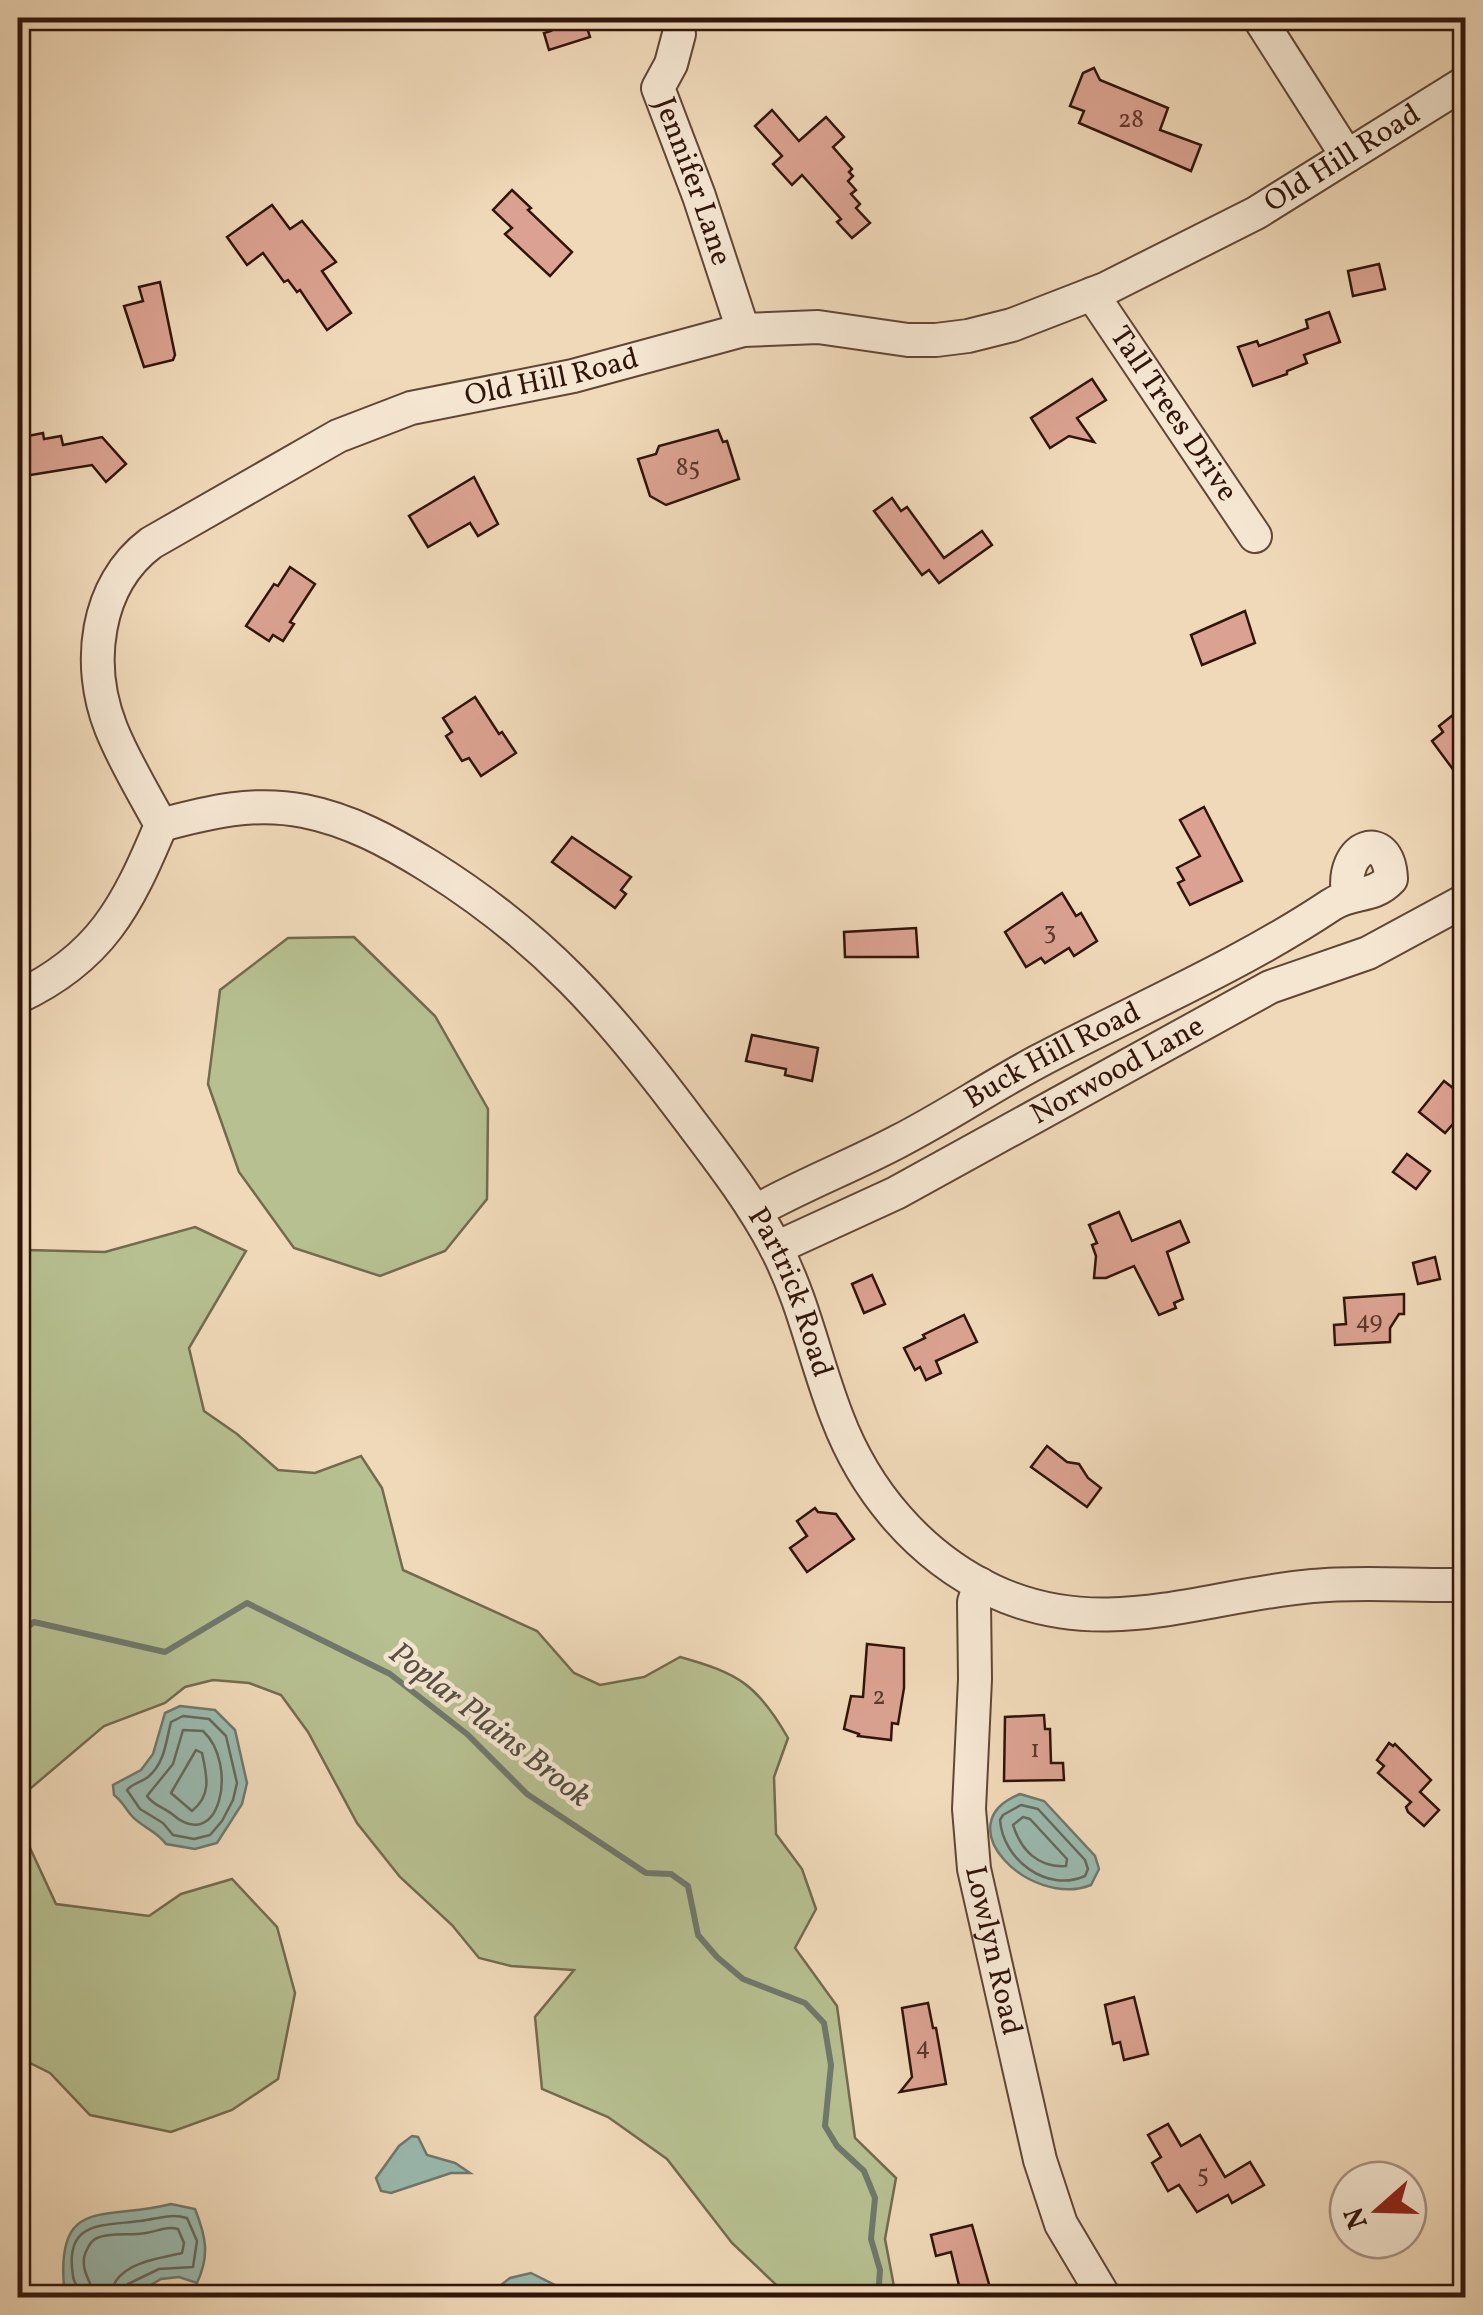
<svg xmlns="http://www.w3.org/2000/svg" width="1483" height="2315" viewBox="0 0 1483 2315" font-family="Vollkorn,serif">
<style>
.green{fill:#b7c091;stroke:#746a4e;stroke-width:2.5}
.water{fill:#9abaaf;stroke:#70786d;stroke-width:2.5}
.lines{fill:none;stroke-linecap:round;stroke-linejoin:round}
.shore{stroke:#66685d;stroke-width:2.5}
.stream{stroke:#70786d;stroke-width:6}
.building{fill:#dba291;stroke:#31150b;stroke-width:2.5}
.minor-casing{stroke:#614636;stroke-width:36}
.minor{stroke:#f5e6d2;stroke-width:32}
.labels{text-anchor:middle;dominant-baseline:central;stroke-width:9;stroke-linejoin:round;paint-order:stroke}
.number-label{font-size:25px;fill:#5c382c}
.street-label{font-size:30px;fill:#31150b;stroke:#f5e6d2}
.water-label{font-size:32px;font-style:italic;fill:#564f44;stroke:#f5e6d2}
</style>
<rect width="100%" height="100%" fill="#f0d9b9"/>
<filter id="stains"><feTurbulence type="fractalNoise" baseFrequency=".002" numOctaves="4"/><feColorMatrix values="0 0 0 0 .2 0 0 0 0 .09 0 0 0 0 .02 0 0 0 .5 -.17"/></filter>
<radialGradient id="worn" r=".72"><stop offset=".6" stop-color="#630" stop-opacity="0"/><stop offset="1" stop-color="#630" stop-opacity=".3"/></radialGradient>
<g class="green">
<path d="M354 937 435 1016 488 1109 487 1199 445 1251 380 1276 294 1248 239 1172 208 1084 220 990 288 938Z"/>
<path d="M195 1227 246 1251 189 1348 204 1411 237 1434 278 1470 315 1473 361 1456 382 1488 403 1570 537 1631 574 1673 600 1685 644 1677 680 1657C738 1673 758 1685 788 1738L774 1777 776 1834 802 1869 816 1909 795 1948 837 2006 855 2138 896 2178 885 2239 896 2297H789L732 2243 667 2159 608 2117 542 2089 535 2017 574 1970 511 1966 479 1958 452 1925 400 1877 357 1823 308 1732 281 1695 249 1683 213 1680 185 1687 165 1703 104 1726 18 1799V1256L28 1250 105 1252Z"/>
<path d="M18 1822 56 1904 149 1916 181 1894 232 1879 277 1927 295 1993 278 2079 232 2110 171 2132 90 2115 50 2073 18 2057Z"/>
</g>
<g class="water">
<path d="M180 1706 215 1710 235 1730 247 1783 242 1804 217 1843 195 1849 166 1844C156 1830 141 1827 131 1815 125 1808 123 1802 114 1795L113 1785 141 1770 153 1754 165 1713Z"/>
<path d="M1020 1794 1044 1801 1095 1856 1099 1869 1091 1885C1030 1909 944 1824 1020 1794Z"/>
<path d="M412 2136 418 2137 427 2155 455 2163 470 2173H451L391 2193 381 2191 376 2178 399 2146Z"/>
<path d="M171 2204 195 2209C206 2237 210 2255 197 2283L179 2277 161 2279 129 2298 76 2297 64 2287C56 2195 106 2221 171 2204Z"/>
<path d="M531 2273 569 2292 572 2297H493L495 2290 510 2278Z"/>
</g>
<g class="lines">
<g class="shore">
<path d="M183 1716 209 1719 226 1736 237 1783 233 1800 222 1821 210 1835 194 1839 173 1835 163 1823 140 1809 127 1790C133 1783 140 1783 148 1777 165 1763 166 1741 171 1722Z"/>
<path d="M183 1730 203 1731C239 1764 220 1856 172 1814 163 1807 153 1805 147 1796L173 1764Z"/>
<path d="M196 1750 202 1753C207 1776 212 1795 192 1811L171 1793Z"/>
<path d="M1021 1805 1038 1809 1085 1860 1088 1869 1085 1876C1047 1893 1003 1860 1000 1820L1003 1815Z"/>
<path d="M1023 1817 1030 1819 1067 1859 1066 1866C1038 1868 1021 1850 1013 1825Z"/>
<path d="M81 2298C80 2288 74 2285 73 2276 64 2221 101 2226 140 2221 158 2219 169 2213 187 2218L197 2241 193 2267 159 2269 128 2284 123 2298"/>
<path d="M94 2298C93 2283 82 2274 84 2258 85 2252 90 2241 97 2238 110 2232 132 2236 146 2233 158 2231 167 2226 178 2229L184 2243 182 2253C156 2259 113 2263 110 2298"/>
</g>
<path class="stream" d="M18 1634 34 1622 165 1652 247 1603 390 1674 467 1734 527 1794 646 1873 671 1874 688 1886 698 1935 717 1957 743 1979 805 2003 824 2023 831 2065 825 2126 837 2146 864 2171 875 2198 871 2239 880 2270 878 2298"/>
</g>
<g class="building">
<path d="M547 18H584L590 37 549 50 544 33 551 31Z"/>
<path d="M1094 68 1100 80 1168 108 1160 130 1201 145 1191 171 1079 123 1084 111 1070 106 1083 73Z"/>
<path d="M772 110 799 141 826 117 844 137 833 147 852 169 849 172 853 176 848 181 856 190 851 194 860 204 856 208 870 223 852 238 837 222 841 219 802 175 792 185 773 164 782 156 755 126Z"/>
<path d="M512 190 531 208 528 210 572 252 550 276 505 234 512 228 493 210Z"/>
<path d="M272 205 290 229 302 221 336 262 322 271 351 313 327 330 300 290 297 292 288 280 284 282 263 253 247 265 227 237Z"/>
<path d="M1379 264 1385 289 1353 296 1348 271Z"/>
<path d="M160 282 175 355 173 360 144 367 124 306 143 301 139 287Z"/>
<path d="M1329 312 1340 342 1304 355 1307 363 1287 371V374L1253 386 1238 347 1257 341 1259 346 1308 328 1306 320Z"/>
<path d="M1092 379 1106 400 1077 418 1094 442 1069 436 1050 448 1031 418Z"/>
<path d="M718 430 723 442 727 441 739 479 666 505 650 496 638 459 656 454 659 446Z"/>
<path d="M43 433 44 439 61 436 63 445 102 437 126 464 106 482 92 465 18 477V438Z"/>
<path d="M474 477 498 524 478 536 470 523 428 547 409 516Z"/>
<path d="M892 498 901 511 907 507 944 558 982 531 992 545 939 583 929 570 922 575 874 511Z"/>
<path d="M290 567 315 584 290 622 294 624 283 641 273 635 269 641 246 626 274 584 278 586Z"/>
<path d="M1245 611 1255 643 1202 665 1191 635Z"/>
<path d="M475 697 499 734 502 732 516 753 481 776 469 758 462 761 446 736 452 732 443 718Z"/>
<path d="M1458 711 1466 720V787L1432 741 1443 732 1439 726Z"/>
<path d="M1204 807 1242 881 1190 905 1178 883 1184 880 1177 868 1200 856 1180 820Z"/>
<path d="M572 837 631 877 621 890 626 894 615 908 552 862Z"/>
<path d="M1062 893 1076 916 1081 913 1097 941 1074 956 1069 948 1045 963 1041 958 1026 967 1005 932Z"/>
<path d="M916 928 918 957H845L844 932Z"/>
<path d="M752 1035 818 1048 812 1081 785 1075 786 1069 746 1061Z"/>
<path d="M1466 1072V1109L1445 1133 1419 1112 1444 1081 1453 1088Z"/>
<path d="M1407 1154 1430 1171 1416 1189 1393 1172Z"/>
<path d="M1119 1212 1132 1241 1180 1221 1189 1242 1167 1252 1183 1299 1174 1303 1176 1308 1159 1315 1134 1266 1106 1278H1094L1096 1256 1092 1245 1097 1243 1089 1225Z"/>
<path d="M1435 1257 1440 1279 1418 1284 1413 1263Z"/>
<path d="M872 1275 885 1304 864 1313 852 1284Z"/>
<path d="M1404 1294V1314H1399L1390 1328V1342L1335 1345 1334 1325 1346 1324 1344 1298Z"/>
<path d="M964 1315 977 1342 936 1361 941 1373 926 1380 920 1367 915 1370 904 1348 925 1338 923 1335Z"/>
<path d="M1047 1446 1067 1462 1079 1464 1088 1478 1101 1488 1087 1507 1031 1467Z"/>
<path d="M815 1508 818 1512 836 1514 854 1539 807 1572 790 1548 807 1536 797 1521Z"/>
<path d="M867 1644 904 1648V1688L898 1724 892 1723 891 1740 858 1736 859 1734 844 1729 851 1696 863 1697Z"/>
<path d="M1044 1715 1045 1729H1050L1051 1763H1063L1064 1780 1004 1781 1005 1717Z"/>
<path d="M1389 1743 1393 1746 1395 1744 1431 1780 1420 1792 1439 1810 1424 1826 1408 1812 1406 1807 1411 1802 1378 1773 1384 1766 1377 1760Z"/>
<path d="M1134 1997 1148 2054 1124 2060 1120 2042 1113 2044 1105 2005Z"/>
<path d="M928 2003 933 2028H936L946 2084 900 2092 912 2077 902 2008Z"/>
<path d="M1168 2124 1181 2146 1200 2135 1225 2177 1250 2162 1264 2185 1232 2203 1228 2195 1197 2212 1179 2185 1168 2191 1152 2163 1161 2157 1148 2135Z"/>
<path d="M972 2225 991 2291 962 2298 951 2252 936 2256 931 2235Z"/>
</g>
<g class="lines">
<defs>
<g id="minor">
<path d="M1259 18 1347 156"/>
<path id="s1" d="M679 34 671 64 658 88 699 196 743 330"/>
<path id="s2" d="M1092 294 1255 536"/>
<path id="s3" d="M161 825C209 812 254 801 304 811 350 820 390 842 429 866 543 937 610 1014 690 1121 721 1162 752 1202 776 1248 804 1302 815 1361 837 1417 865 1491 919 1556 993 1591 1102 1642 1201 1596 1312 1586 1362 1581 1414 1586 1466 1585"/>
<path id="s4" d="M18 997C101 958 127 906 161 825 144 793 124 761 111 728 86 665 95 585 151 543L338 436 411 408 573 376 743 330 818 327 908 340H936L968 336 1012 325 1105 289 1256 213 1466 82"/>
<path id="s5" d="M756 1211C802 1185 852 1166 899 1141 946 1117 990 1087 1037 1062 1135 1010 1238 967 1331 905 1354 890 1372 899 1391 879 1389 827 1340 845 1348 894"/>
<path id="s6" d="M776 1248 896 1193 1270 987 1368 953 1464 901"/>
<path id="s7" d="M980 1584 974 1602 975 1679 969 1809 974 1869 1040 2160 1061 2224 1105 2298"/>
</g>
</defs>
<use href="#minor" class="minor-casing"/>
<use href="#minor" class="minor"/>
</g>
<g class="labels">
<g class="number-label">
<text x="1131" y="120">28</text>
<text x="688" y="468">85</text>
<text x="1050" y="932">3</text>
<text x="1369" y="1321">49</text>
<text x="879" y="1697">2</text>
<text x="1035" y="1750">1</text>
<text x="923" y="2047">4</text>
<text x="1203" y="2175">5</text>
</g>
<g class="street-label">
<text stroke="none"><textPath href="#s4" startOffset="1820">Old Hill Road</textPath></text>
<text stroke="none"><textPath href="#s1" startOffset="158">Jennifer Lane</textPath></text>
<text stroke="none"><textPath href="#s4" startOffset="980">Old Hill Road</textPath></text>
<text stroke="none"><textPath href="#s2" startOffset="145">Tall Trees Drive</textPath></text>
<text stroke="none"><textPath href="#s5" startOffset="335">Buck Hill Road</textPath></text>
<text stroke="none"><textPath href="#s6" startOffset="385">Norwood Lane</textPath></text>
<text stroke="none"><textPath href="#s3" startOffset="850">Partrick Road</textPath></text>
<text stroke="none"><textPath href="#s7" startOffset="370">Lowlyn Road</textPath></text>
</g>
<g class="water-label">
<text transform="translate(489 1726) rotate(38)">Poplar Plains Brook</text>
</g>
</g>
<rect width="1483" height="2315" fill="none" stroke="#f0d9b9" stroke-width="60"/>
<rect x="20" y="20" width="1443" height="2275" fill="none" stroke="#31150b" stroke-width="5"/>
<rect x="30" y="30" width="1423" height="2255" fill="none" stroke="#31150b" stroke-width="2.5"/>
<g transform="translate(1378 2210) rotate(250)"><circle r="48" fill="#f5e6d2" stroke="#a79282" stroke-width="2.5"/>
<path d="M0-8L18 38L0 25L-18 38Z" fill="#8f2418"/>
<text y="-15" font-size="28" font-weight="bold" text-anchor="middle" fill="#31150b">N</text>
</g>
<rect width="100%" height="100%" filter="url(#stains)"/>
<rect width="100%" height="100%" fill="url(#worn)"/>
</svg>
